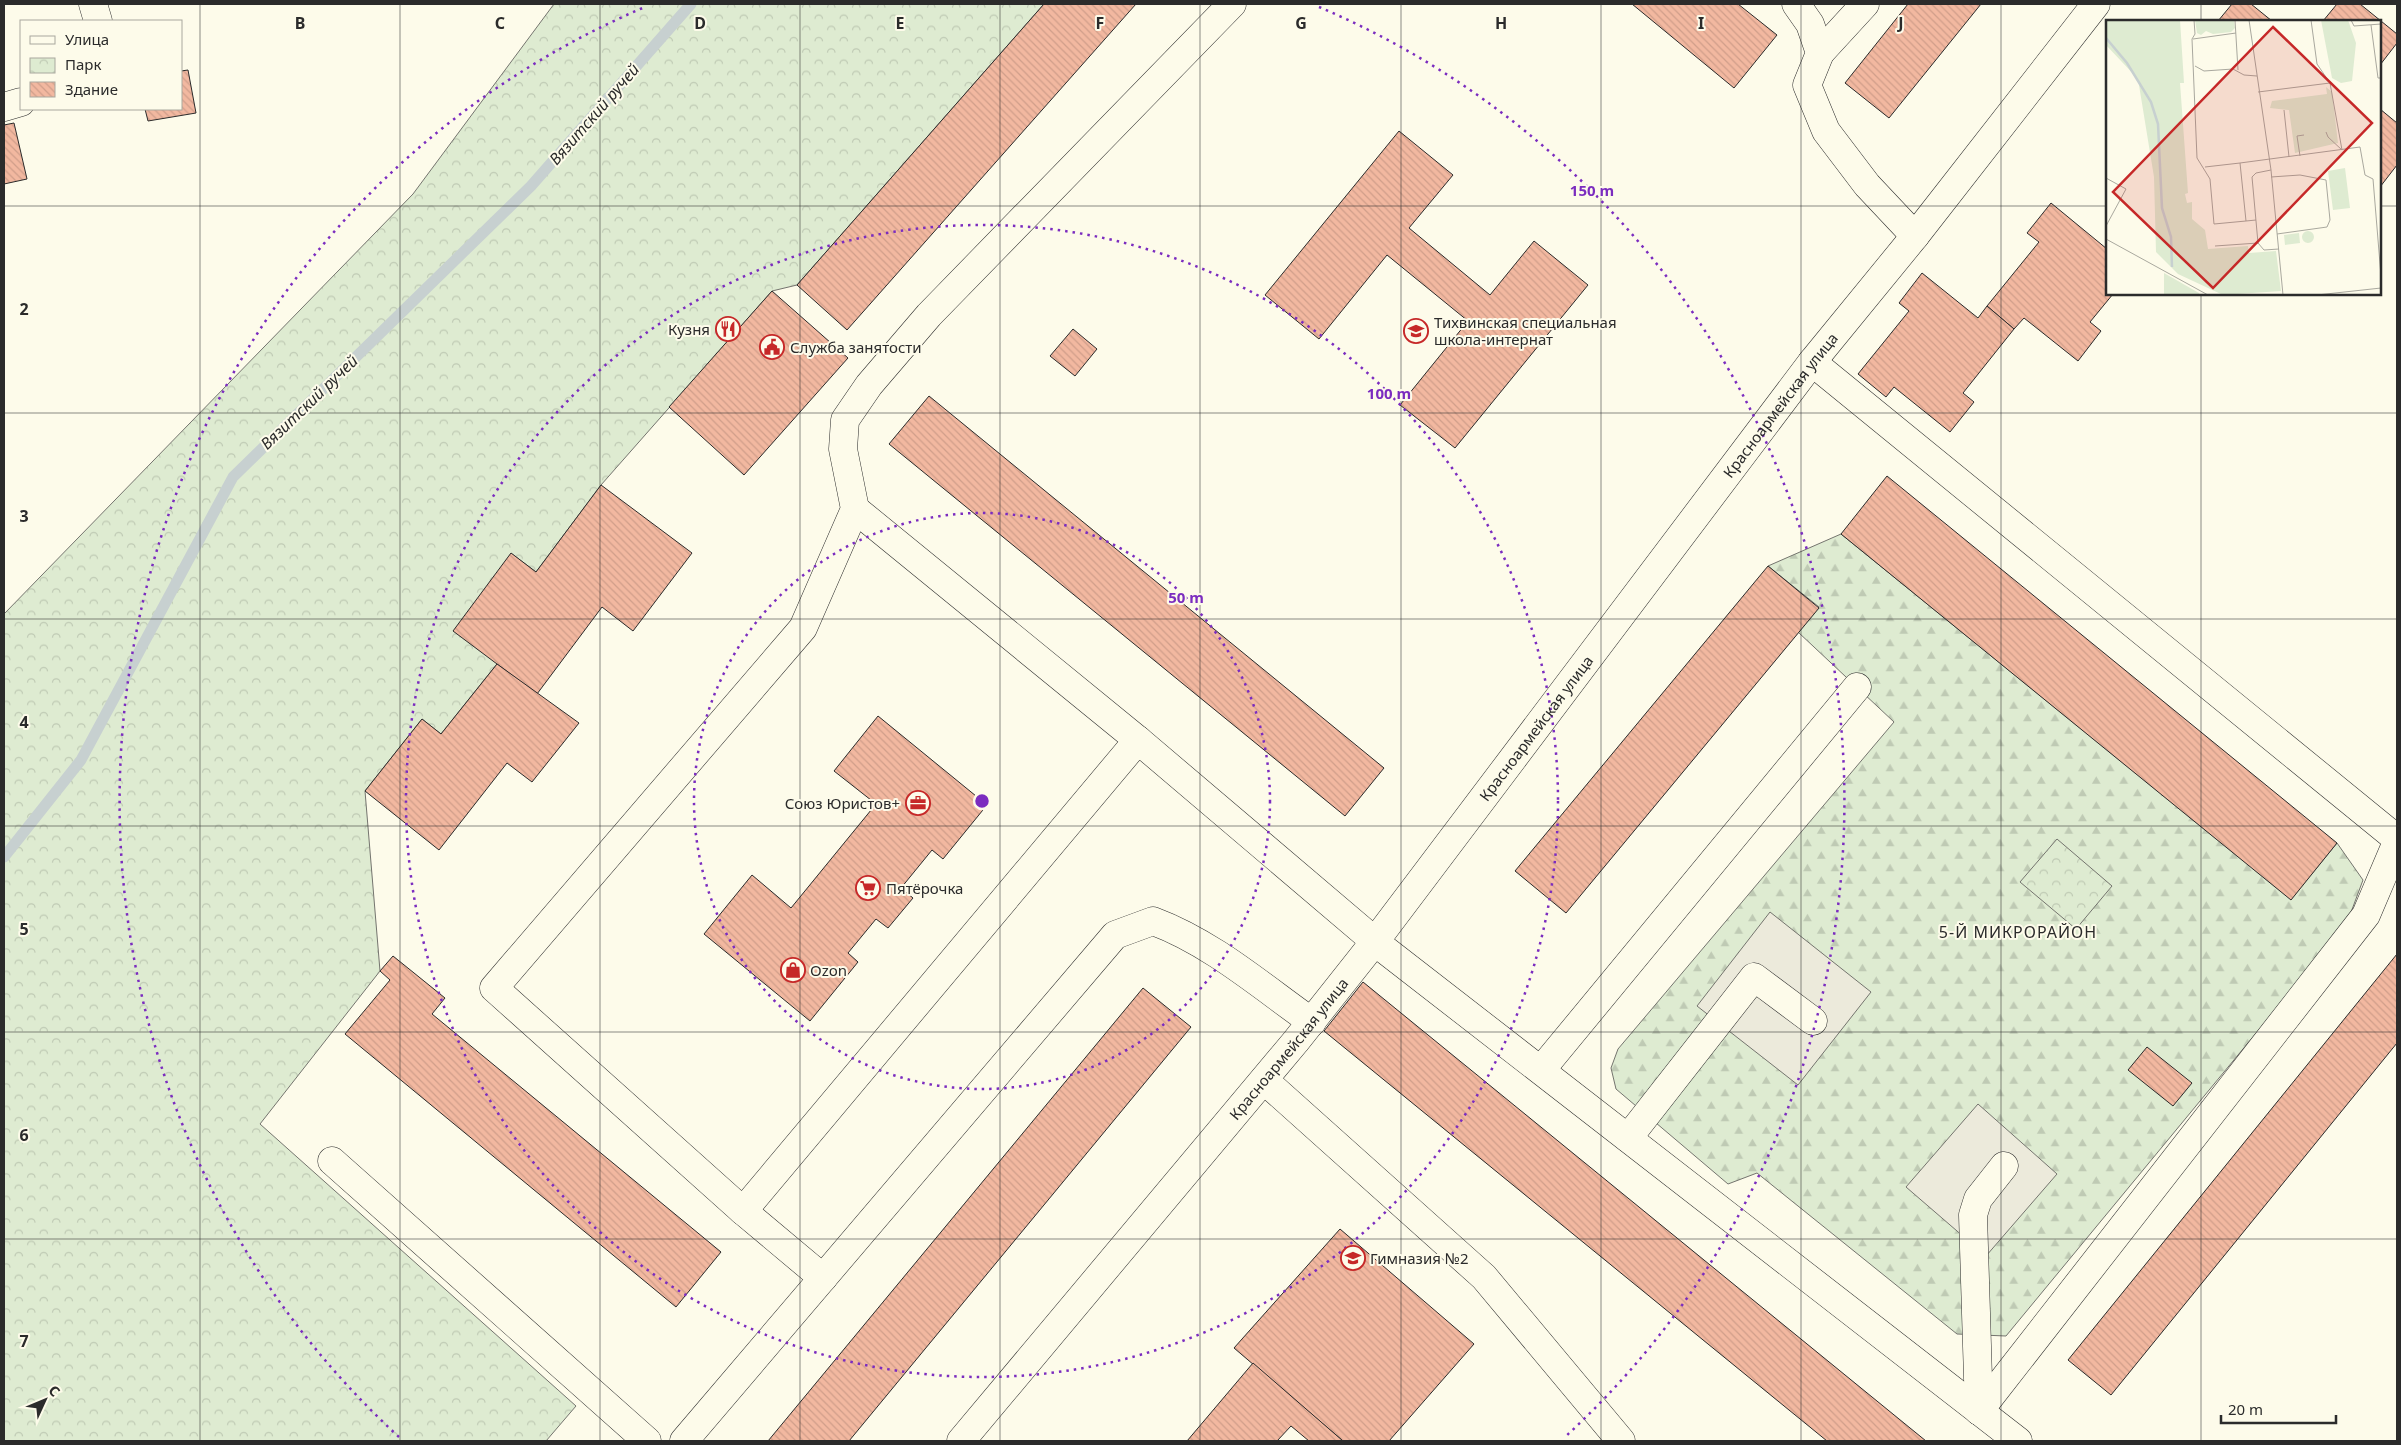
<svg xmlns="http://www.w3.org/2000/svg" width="2401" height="1445" viewBox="0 0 2401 1445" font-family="'Noto Sans',sans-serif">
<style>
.forest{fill:url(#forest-firs);stroke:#74746e}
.park{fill:url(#park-crowns);stroke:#74746e}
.parking{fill:#eceadb;stroke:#74746e}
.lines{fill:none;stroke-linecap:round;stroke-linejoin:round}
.stream{stroke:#c7d0d0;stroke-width:11}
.building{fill:url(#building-back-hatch);stroke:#2b2b2b}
.minor-casing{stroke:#2b2b2b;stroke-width:29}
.minor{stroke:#fdfbea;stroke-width:28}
.grid{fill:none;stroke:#2b2b2b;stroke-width:1;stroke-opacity:0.55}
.ring{fill:none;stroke:#7b2cbf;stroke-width:2.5;stroke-dasharray:2.5 5}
.labels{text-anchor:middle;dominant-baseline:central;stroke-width:4;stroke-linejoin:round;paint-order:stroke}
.poi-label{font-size:15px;fill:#2b2b2b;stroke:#fdfbea;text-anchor:start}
.street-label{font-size:15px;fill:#2b2b2b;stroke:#fdfbea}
.water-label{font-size:16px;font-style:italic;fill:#2b2b2b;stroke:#fdfbea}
.neighbourhood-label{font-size:16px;letter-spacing:1px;fill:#2b2b2b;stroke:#fdfbea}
.inset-river{fill:none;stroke:#c7d0d0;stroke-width:2.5}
.inset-road{fill:none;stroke:#a9a89e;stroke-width:1}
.view{fill:#c62828;fill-opacity:0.15;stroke:#c62828;stroke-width:2.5}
.inset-edge{fill:none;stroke:#2b2b2b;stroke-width:2.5}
.grid-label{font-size:16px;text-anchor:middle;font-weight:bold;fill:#2b2b2b;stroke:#fdfbea;stroke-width:4;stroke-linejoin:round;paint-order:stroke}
.centre{fill:#7b2cbf;stroke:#fdfbea;stroke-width:2.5}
.ring-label{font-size:15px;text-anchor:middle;font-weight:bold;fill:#7b2cbf;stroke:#fdfbea;stroke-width:4;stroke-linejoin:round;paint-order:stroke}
</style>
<defs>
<pattern id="forest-firs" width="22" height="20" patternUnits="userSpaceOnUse" patternTransform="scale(1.25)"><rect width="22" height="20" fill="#deebd1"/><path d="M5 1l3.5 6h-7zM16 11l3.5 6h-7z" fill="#bfcab4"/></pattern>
<pattern id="park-crowns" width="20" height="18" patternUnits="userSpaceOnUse" patternTransform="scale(1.25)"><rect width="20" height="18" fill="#deebd1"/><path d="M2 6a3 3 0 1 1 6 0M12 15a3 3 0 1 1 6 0" fill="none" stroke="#bfcab4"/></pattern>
<pattern id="building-back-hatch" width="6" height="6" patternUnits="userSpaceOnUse" patternTransform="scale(1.25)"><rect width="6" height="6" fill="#f2b8a0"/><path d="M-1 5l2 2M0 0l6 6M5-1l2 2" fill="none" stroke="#d09e8a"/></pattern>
</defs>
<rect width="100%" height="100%" fill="#fdfbea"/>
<path class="forest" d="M1841 534 2291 899 2337 843 2363 880 2347 923 2006 1336 1957 1334 1757 1173 1728 1184 1616 1089 1611 1068 1618 1049 1894 722 1798 632 1819 607 1768 566Z"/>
<g class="park">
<path d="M554 4H1044L797 285 772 291 601 485 536 572 512 554 497 664 441 734 422 719 365 791 380 971 260 1124 576 1406 546 1441H4V614L413 194Z"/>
<path d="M2057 839 2112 886 2076 929 2020 882Z"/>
</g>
<g class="parking">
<path d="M1770 912 1871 992 1798 1085 1697 1006Z"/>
<path d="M1978 1104 2057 1174 1986 1256 1906 1187Z"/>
</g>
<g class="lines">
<path class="stream" d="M4 857 81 760 233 477 531 186 691 4"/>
</g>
<g class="building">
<path d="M1044 4H1136L847 330 797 285Z"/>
<path d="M1632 4H1738L1777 35 1734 88Z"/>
<path d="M1908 4H1981L1889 118 1845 83Z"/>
<path d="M2232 4H2251L2272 21H2218Z"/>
<path d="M2337 4H2360L2397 34V43L2380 65V21H2323Z"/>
<path d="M188 70 196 113 148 121 145 109H181V71Z"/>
<path d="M2380 109 2397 123V165L2380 187Z"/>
<path d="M14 123 27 179 4 184V125Z"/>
<path d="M1399 131 1453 175 1409 228 1490 295 1534 241 1588 285 1455 448 1400 405 1468 321 1387 255 1319 339 1265 295Z"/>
<path d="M2051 203 2107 249V294H2113L2090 322 2101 331 2078 361 2024 318 2014 329 1987 306 2039 242 2027 233Z"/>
<path d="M1922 273 1978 318 1987 306 2014 329 1963 393 1974 402 1950 432 1894 387 1886 397 1858 374 1909 311 1899 303Z"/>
<path d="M772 291 848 358 744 475 669 407Z"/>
<path d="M1073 329 1097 349 1075 376 1050 356Z"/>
<path d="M929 396 1384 768 1345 816 889 444Z"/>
<path d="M1887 476 2337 843 2291 900 1841 534Z"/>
<path d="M601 485 692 553 633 631 602 607 537 694 453 631 511 553 536 572Z"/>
<path d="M1768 566 1819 608 1566 913 1515 871Z"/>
<path d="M497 664 579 723 532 782 507 763 439 850 365 791 422 719 441 734Z"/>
<path d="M878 716 987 805 943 859 932 850 901 888 913 898 888 928 876 919 848 953 858 962 810 1021 704 934 752 875 791 908 876 804 834 771Z"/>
<path d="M2397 954V1043L2111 1395 2068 1360Z"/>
<path d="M393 956 445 998 432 1014 721 1252 676 1307 345 1034 390 980 380 971Z"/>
<path d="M1363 982 1926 1441H1827L1324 1031Z"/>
<path d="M1143 988 1191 1027 849 1441H768Z"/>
<path d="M2147 1047 2192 1083 2173 1106 2128 1070Z"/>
<path d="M1340 1229 1474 1344 1389 1441H1343L1234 1348Z"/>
<path d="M1253 1363 1343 1441H1309L1291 1426 1277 1441H1187Z"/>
</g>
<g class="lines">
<defs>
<g id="minor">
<path d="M93 4 98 21"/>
<path d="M1796 4 1810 24 1820 53 1807 85 1826 131 1867 185 1915 236"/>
<path d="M1820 53 1865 4"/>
<path d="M4 107 21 102"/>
<path d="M1812 362 2397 839"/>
<path d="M855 509 1138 740"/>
<path d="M1541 1070 1857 687"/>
<path d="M1264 1080 1484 1277 1621 1441"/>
<path d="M1628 1138 1754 977 1813 1021"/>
<path d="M332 1161 647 1441"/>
<path d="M743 1211 494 988 803 628 855 509 843 449 845 420 869 385 929 315 1232 4"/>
<path d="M823 1278 743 1211 1138 740 1384 949 2018 1441"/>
<path d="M1979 1411 2366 915 2397 842"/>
<path d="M1979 1411 1973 1215 1978 1199 2004 1166"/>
<path d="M684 1441 1115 935 1153 921C1212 943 1261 986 1312 1022"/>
<path id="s1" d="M961 1441 1296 1041 1376 940 1812 362 1915 236 2096 4"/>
</g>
</defs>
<use href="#minor" class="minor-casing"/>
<use href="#minor" class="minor"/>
</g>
<path class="grid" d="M200 4V1441M400 4V1441M600 4V1441M800 4V1441M1000 4V1441M1200 4V1441M1401 4V1441M1601 4V1441M1801 4V1441M2001 4V1441M2201 4V21M4 206H2107M2380 206H2397M2201 294V1441M4 413H2397M4 619H2397M4 826H2397M4 1032H2397M4 1239H2397"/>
<g class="ring">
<circle cx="982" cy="801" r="288"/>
<circle cx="982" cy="801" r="576"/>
<path d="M399 1437A863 863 0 0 1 645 7M1319 7A863 863 0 0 1 1565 1437"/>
</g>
<defs>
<symbol id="restaurant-ring" viewBox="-11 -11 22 22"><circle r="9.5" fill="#fdfbea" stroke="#c62828" stroke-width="1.5"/><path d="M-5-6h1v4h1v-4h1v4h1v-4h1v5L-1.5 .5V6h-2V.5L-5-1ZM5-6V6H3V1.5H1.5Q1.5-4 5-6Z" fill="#c62828"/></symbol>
<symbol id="school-ring" viewBox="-11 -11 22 22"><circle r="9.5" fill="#fdfbea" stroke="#c62828" stroke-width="1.5"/><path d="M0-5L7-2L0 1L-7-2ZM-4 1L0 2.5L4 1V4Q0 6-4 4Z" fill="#c62828"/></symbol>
<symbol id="civic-ring" viewBox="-11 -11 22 22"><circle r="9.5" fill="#fdfbea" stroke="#c62828" stroke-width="1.5"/><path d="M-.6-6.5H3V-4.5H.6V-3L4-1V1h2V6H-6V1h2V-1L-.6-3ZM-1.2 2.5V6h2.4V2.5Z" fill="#c62828"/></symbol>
<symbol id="office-ring" viewBox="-11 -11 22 22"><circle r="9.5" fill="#fdfbea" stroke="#c62828" stroke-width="1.5"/><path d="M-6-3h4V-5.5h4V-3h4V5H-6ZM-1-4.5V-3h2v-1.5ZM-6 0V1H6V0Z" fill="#c62828"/></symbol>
<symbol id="supermarket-ring" viewBox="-11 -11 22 22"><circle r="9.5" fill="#fdfbea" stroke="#c62828" stroke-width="1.5"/><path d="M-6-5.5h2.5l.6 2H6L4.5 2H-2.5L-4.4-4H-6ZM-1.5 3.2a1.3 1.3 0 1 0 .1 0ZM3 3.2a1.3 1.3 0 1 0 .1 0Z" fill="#c62828"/></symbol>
<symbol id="shop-ring" viewBox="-11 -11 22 22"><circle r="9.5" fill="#fdfbea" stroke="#c62828" stroke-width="1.5"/><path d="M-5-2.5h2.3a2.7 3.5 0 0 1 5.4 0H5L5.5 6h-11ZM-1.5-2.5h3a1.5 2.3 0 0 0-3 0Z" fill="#c62828"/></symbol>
</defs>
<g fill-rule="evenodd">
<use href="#restaurant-ring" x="714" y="315" width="28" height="28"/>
<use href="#school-ring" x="1402" y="317" width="28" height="28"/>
<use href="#civic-ring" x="758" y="333" width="28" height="28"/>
<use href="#office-ring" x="904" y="789" width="28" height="28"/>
<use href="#supermarket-ring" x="854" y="874" width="28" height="28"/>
<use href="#shop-ring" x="779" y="956" width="28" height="28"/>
<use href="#school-ring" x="1339" y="1244" width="28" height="28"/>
</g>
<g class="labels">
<g class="poi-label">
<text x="1434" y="322">Тихвинская специальная<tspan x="1434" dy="17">школа-интернат</tspan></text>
<text x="710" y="329" text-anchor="end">Кузня</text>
<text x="790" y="347">Служба занятости</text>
<text x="900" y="803" text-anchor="end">Союз Юристов+</text>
<text x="886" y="888">Пятёрочка</text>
<text x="810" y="970">Ozon</text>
<text x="1370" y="1258">Гимназия №2</text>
</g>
<g class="street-label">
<text stroke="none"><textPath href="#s1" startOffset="1321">Красноармейская улица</textPath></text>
<text stroke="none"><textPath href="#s1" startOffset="916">Красноармейская улица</textPath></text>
<text stroke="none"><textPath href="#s1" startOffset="511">Красноармейская улица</textPath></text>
</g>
<g class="water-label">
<text transform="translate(594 114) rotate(-49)">Вязитский ручей</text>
<text transform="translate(309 402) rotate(-44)">Вязитский ручей</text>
</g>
<g class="neighbourhood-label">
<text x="2018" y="932">5-Й МИКРОРАЙОН</text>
</g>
</g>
<g transform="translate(2106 20)">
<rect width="275" height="275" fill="#fdfbea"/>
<path d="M89 0H128L129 8 125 12 107 14 100 11 95 15 91 13Z" fill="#deebd1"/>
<path d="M215 0H242L250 23 246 61 235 63 226 58ZM220 67 226 72 232 123 189 133 183 90 164 88 166 81 221 74Z" fill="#deebd1"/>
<path d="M0 0H74L78 63H74L82 173 79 174 81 183 86 182V199L99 210 102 229 142 226 143 233 170 231 175 271 117 275 72 254 50 232 48 157 32 59 0 25ZM193 213 194 223 179 225 178 215ZM58 253 93 273 94 275H58Z" fill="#deebd1"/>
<path d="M239 148 244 188 227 190 222 151ZM196 217a6 6 0 1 1 12 0a6 6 0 1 1-12 0Z" fill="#deebd1"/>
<path class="inset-river" d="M0 18 21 43 45 82 52 104 56 188 65 217 66 247"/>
<path class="inset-road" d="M88 0 89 14 86 19 91 138 104 159 108 204 140 201M129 0 132 50M143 0 165 150 177 275M245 0 248 6 275 4M265 5 272 58H275M87 19 130 13M89 46 98 51 127 49 138 55 151 56M224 63 236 130M152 72 224 63 211 44 205 0M178 90 183 137M220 112 222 117 236 130M194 136 191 116 198 115M99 147 134 143M165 150 150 153 146 157 152 223 158 230 173 229M165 157 194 155 220 160 224 200 221 207 171 214M0 158 20 169 0 206M150 200 140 201 134 143 254 127 259 155 267 159 275 256M0 219 102 275M109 226 152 223M211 275 275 268"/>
<path class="view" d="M167 7 266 103 107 268 7 172Z"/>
<rect width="275" height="275" class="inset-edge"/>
</g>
<g class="grid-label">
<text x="300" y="29">B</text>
<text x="500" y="29">C</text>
<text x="700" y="29">D</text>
<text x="900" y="29">E</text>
<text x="1100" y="29">F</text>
<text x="1301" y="29">G</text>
<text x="1501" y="29">H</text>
<text x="1701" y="29">I</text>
<text x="1901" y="29">J</text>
<text x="24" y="315">2</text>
<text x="24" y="522">3</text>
<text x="24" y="728">4</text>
<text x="24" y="935">5</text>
<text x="24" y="1141">6</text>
<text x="24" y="1347">7</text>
</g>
<circle cx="982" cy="801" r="8" class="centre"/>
<g class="ring-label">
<text x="1592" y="196">150 m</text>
<text x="1389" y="399">100 m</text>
<text x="1186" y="603">50 m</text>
</g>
<rect width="2401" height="1445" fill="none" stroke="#2b2b2b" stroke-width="10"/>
<rect x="20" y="20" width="162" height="90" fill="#fdfbea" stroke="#a9a89e"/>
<rect x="30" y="36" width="25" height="8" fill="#fdfbea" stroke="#a9a89e"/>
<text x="65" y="45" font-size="15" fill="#2b2b2b">Улица</text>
<rect x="30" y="58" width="25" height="15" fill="url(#park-crowns)" stroke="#a9a89e"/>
<text x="65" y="70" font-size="15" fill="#2b2b2b">Парк</text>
<rect x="30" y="82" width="25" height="15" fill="url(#building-back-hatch)" stroke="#a9a89e"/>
<text x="65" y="95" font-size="15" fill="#2b2b2b">Здание</text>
<g transform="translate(45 1400) rotate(46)" stroke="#fdfbea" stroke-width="4" paint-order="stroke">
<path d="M0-4L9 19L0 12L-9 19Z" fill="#2b2b2b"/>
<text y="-8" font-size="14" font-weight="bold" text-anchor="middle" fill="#2b2b2b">С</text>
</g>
<path d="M2221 1415v8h115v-8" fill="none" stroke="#2b2b2b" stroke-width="2.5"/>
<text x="2228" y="1415" font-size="15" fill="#2b2b2b" stroke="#fdfbea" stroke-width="4" paint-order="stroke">20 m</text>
</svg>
